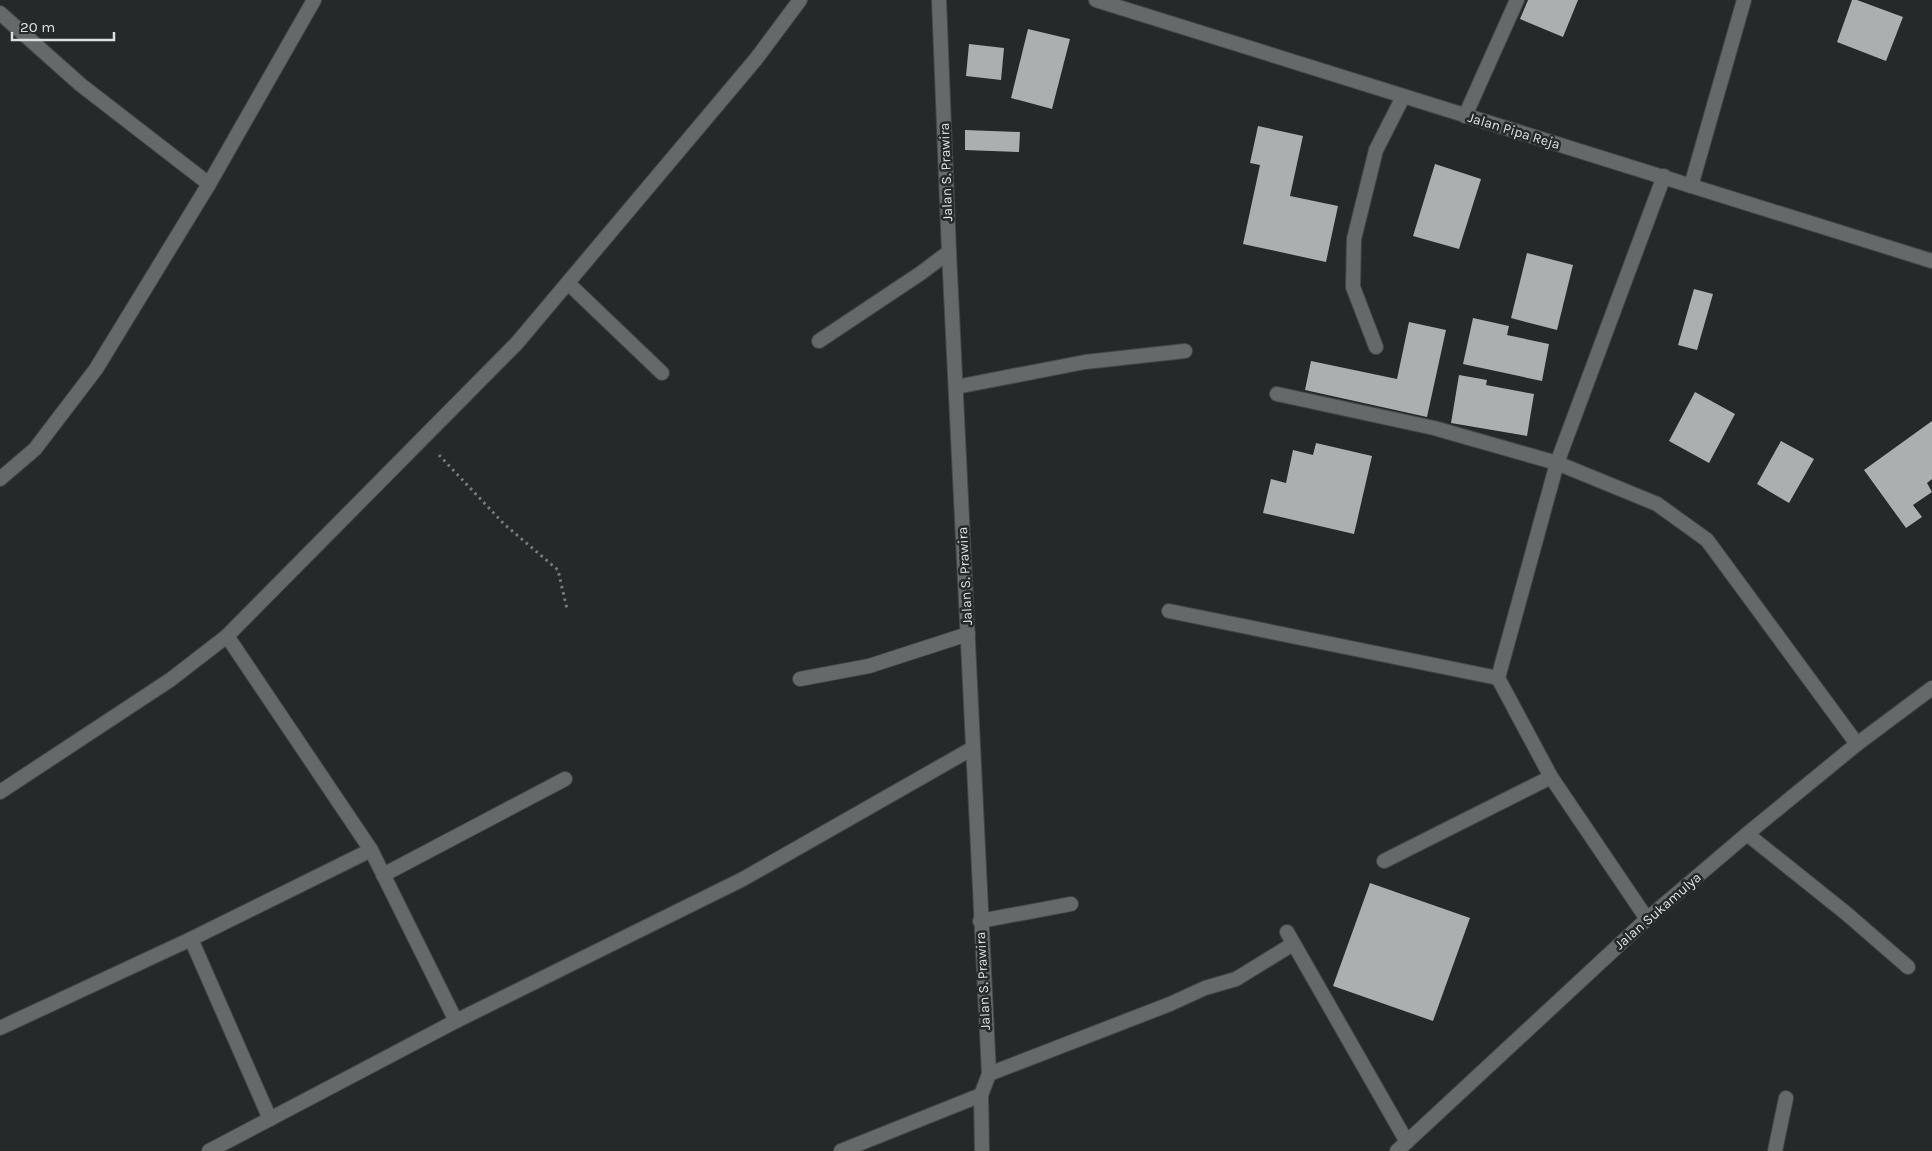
<svg xmlns="http://www.w3.org/2000/svg" width="1932" height="1151" viewBox="0 0 1932 1151" font-family="Karla,sans-serif">
<style>
.building{fill:#abafb0}
.lines{fill:none;stroke-linecap:round;stroke-linejoin:round}
.minor-casing{stroke:#444748;stroke-width:16}
.tertiary-casing{stroke:#444748;stroke-width:16}
.path{stroke:#787b7b;stroke-width:3;stroke-dasharray:2.5 4;stroke-linecap:butt}
.minor{stroke:#65696a;stroke-width:14}
.tertiary{stroke:#65696a;stroke-width:14}
.labels{text-anchor:middle;dominant-baseline:central;stroke-width:5;stroke-linejoin:round;paint-order:stroke}
.street-label{font-size:14px;fill:#dee0e0;stroke:#252929}
</style>
<rect width="100%" height="100%" fill="#252929"/>
<g class="building">
<path d="M1528 0H1578L1563 37 1520 19Z"/>
<path d="M1852 0H1857L1903 17 1886 61 1837 42Z"/>
<path d="M1028 29 1070 39 1052 109 1011 98Z"/>
<path d="M969 44 1004 48 1001 80 966 76Z"/>
<path d="M1258 126 1303 136 1290 196 1338 206 1326 262 1243 244 1260 165 1250 163Z"/>
<path d="M965 130 1020 132 1019 152 965 150Z"/>
<path d="M1435 164 1481 179 1459 249 1413 236Z"/>
<path d="M1527 253 1573 265 1557 330 1511 318Z"/>
<path d="M1694 289 1713 294 1697 350 1678 345Z"/>
<path d="M1473 318 1509 326 1507 335 1549 344 1542 381 1463 364Z"/>
<path d="M1409 322 1446 330 1427 417 1305 390 1311 361 1397 379Z"/>
<path d="M1459 375 1487 380 1486 385 1534 394 1527 436 1451 423Z"/>
<path d="M1695 392 1735 414 1709 463 1669 441Z"/>
<path d="M1932 421V479L1927 483 1932 492 1913 505 1922 517 1906 528 1864 470Z"/>
<path d="M1781 441 1814 459 1789 503 1757 484Z"/>
<path d="M1316 443 1372 456 1354 534 1263 513 1271 479 1286 483 1293 450 1313 455Z"/>
<path d="M1370 883 1470 918 1433 1021 1333 986Z"/>
</g>
<g class="lines">
<defs>
<g id="minor">
<path d="M939 0 949 252 989 1074 981 1095 982 1151"/>
<path d="M0 13 81 85 209 184"/>
<path d="M1465 116 1517 0"/>
<path d="M1691 186 1744 0"/>
<path d="M569 284 662 373"/>
<path d="M819 341 921 273 949 252"/>
<path d="M1376 347 1353 287 1354 239 1376 150 1403 97"/>
<path d="M956 387 1085 362 1185 351"/>
<path d="M1277 394 1434 428 1557 463 1657 504 1707 540 1857 744"/>
<path d="M0 479 35 449 96 369 209 184 314 0"/>
<path d="M1169 611 1498 678"/>
<path d="M227 636 371 850 456 1021"/>
<path d="M800 679 869 666 968 634"/>
<path d="M0 792 170 680 227 636 517 343 756 59 800 0"/>
<path d="M1747 834 1847 914 1908 967"/>
<path d="M1384 861 1551 777"/>
<path d="M383 875 565 779"/>
<path d="M1647 919 1551 777 1498 678 1557 463 1664 176"/>
<path d="M980 921 1071 904"/>
<path d="M1287 932 1407 1142"/>
<path d="M191 939 270 1119"/>
<path d="M0 1028 191 939 371 850"/>
<path d="M989 1074 1170 1004 1205 988 1236 979 1293 944"/>
<path d="M209 1151 456 1021 743 879 973 748"/>
<path d="M841 1151 981 1095"/>
<path d="M1775 1151 1786 1098"/>
</g>
<g id="tertiary">
<path d="M1096 0 1932 261"/>
<path d="M1397 1151 1647 919 1747 834 1857 744 1932 688"/>
</g>
</defs>
<use href="#minor" class="minor-casing"/>
<use href="#tertiary" class="tertiary-casing"/>
<path class="path" d="M439 455 504 524 558 570 567 609"/>
<use href="#minor" class="minor"/>
<use href="#tertiary" class="tertiary"/>
</g>
<g class="labels">
<g class="street-label">
<text transform="translate(1514 131) rotate(17)">Jalan Pipa Reja</text>
<text transform="translate(946 172) rotate(-92)">Jalan S. Prawira</text>
<text transform="translate(965 576) rotate(-93)">Jalan S. Prawira</text>
<text transform="translate(1658 911) rotate(-41)">Jalan Sukamulya</text>
<text transform="translate(983 981) rotate(-93)">Jalan S. Prawira</text>
</g>
</g>
<path d="M12 32v8h102v-8" fill="none" stroke="#dee0e0" stroke-width="2.5"/>
<text x="20" y="32" font-size="15" fill="#dee0e0" stroke="#252929" stroke-width="4" paint-order="stroke">20 m</text>
</svg>
